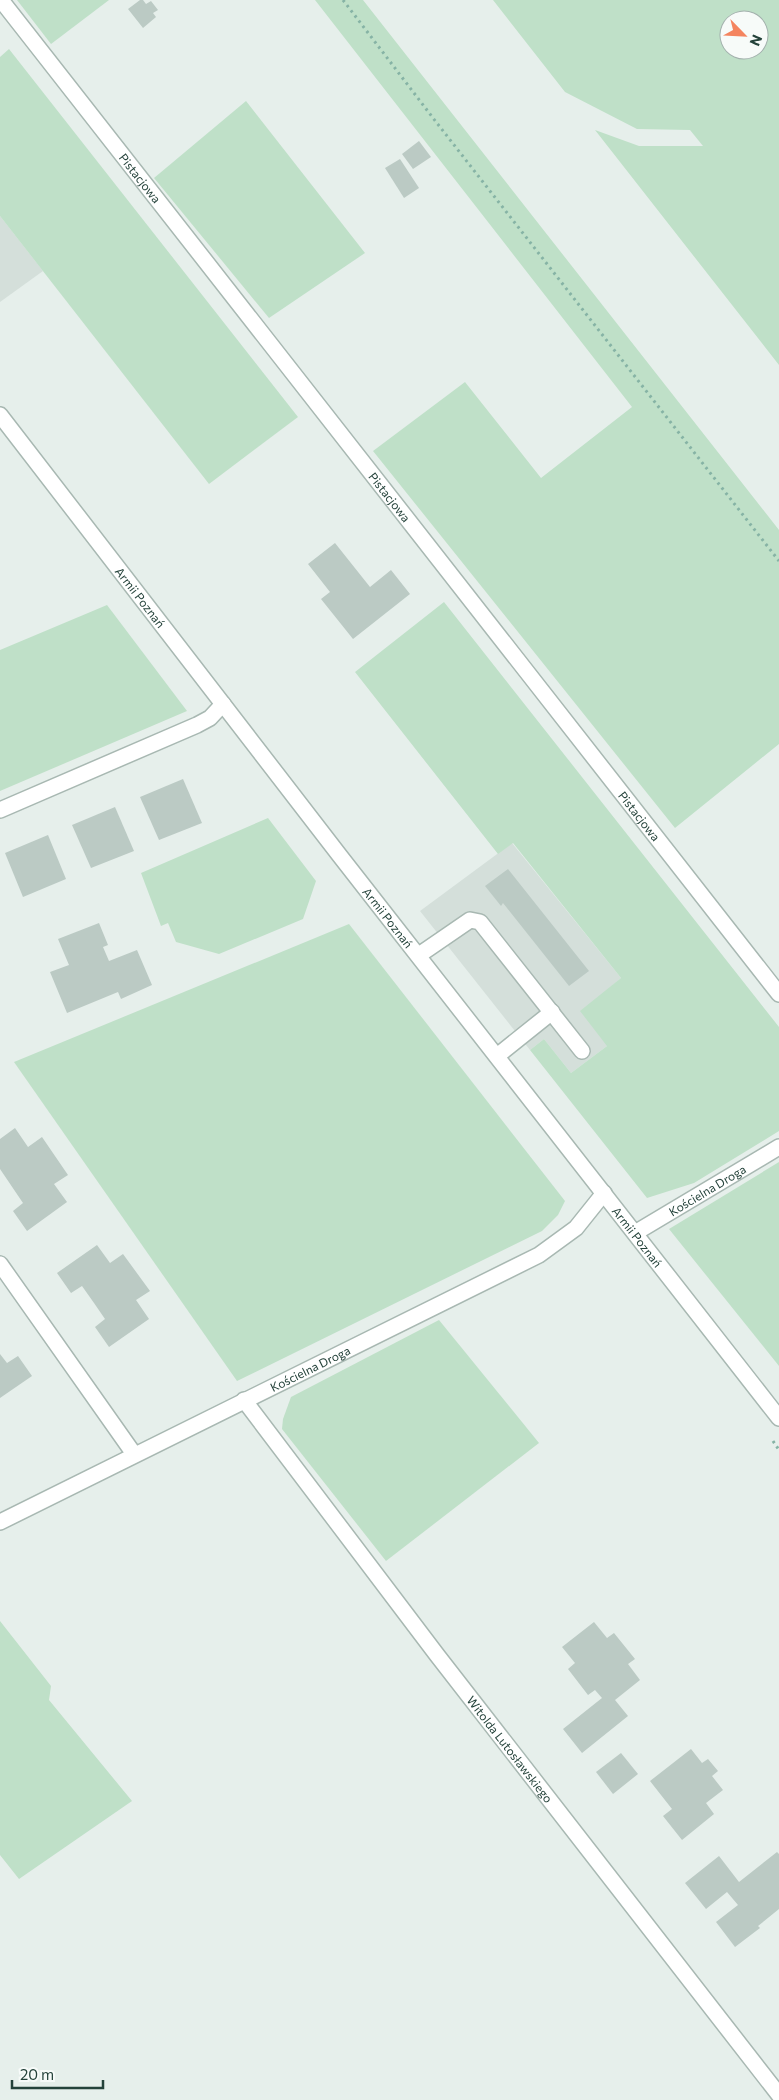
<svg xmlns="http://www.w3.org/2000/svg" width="779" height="2100" viewBox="0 0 779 2100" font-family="Commissioner,sans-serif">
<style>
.built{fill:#d4dfda}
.green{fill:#bfe0c8;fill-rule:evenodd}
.building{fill:#bbcac4}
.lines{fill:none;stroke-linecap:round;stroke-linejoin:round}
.service-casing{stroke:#a8b8b2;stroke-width:18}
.minor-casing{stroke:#a8b8b2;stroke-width:18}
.path{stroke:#86b3a5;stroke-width:3;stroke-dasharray:2.5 4;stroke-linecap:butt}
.service{stroke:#fff;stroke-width:15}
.minor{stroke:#fff;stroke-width:15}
.labels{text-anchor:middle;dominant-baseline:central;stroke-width:5;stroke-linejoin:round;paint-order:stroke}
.street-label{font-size:12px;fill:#24423a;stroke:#f7fbf9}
</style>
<rect width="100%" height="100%" fill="#e6efeb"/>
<g class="built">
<path d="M0 216 43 271 0 302Z"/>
<path d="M512 843 621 978 606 991 607 1046 571 1073 544 1039 530 1050 420 911Z"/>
</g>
<g class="green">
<path d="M17 0H109L51 44Z"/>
<path d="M315 0H363L779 530V744L675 828 373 451 465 382 541 478 632 407Z"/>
<path d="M493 0H779V365L595 130 639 146H703L690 130 637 129 565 92ZM729 20H759V50H729Z"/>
<path d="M9 49 298 417 209 484 0 216V57Z"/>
<path d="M246 101 365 253 269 318 154 178Z"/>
<path d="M444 602 779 1027V1131L694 1183 647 1198 530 1050 544 1039 571 1073 607 1046 580 1011 621 978 513 843 498 854 355 672Z"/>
<path d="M107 605 187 711 0 791V650Z"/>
<path d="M268 818 316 881 303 919 219 954 176 942 168 923 161 926 141 873Z"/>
<path d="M349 924 565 1201 558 1215 542 1231 237 1381 14 1062Z"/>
<path d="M779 1162V1366L669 1229Z"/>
<path d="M439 1320 539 1443 386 1561 282 1429 283 1419 291 1397Z"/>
<path d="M0 1621 51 1686 49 1700 132 1801 19 1879 0 1855Z"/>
</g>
<g class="building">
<path d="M140 0H143L146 4 151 1 158 10 153 13 156 17 143 28 128 9Z"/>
<path d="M419 141 431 157 413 169 402 154Z"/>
<path d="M400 159 419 188 404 198 385 168Z"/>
<path d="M335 543 370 587 391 570 410 594 353 639 321 599 330 592 308 564Z"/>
<path d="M183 779 202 823 159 840 140 797Z"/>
<path d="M115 807 134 851 91 868 72 825Z"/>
<path d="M48 835 66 879 23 897 5 853Z"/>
<path d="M508 869 589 971 569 986 503 903 501 906 485 886Z"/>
<path d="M99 923 108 945 103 947 109 961 137 950 152 985 121 999 118 992 67 1013 50 972 69 965 58 939Z"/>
<path d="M15 1128 28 1147 42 1137 68 1175 54 1184 67 1202 27 1231 13 1211 23 1203 0 1169V1139Z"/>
<path d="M97 1245 110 1263 123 1254 150 1291 136 1300 149 1319 109 1347 95 1327 105 1319 94 1303 82 1286 71 1293 57 1273Z"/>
<path d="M0 1354 7 1363 18 1356 32 1376 0 1398Z"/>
<path d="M594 1622 607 1638 614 1633 635 1659 628 1664 640 1680 615 1700 628 1716 582 1753 563 1729 602 1698 595 1690 588 1695 568 1669 575 1663 562 1647Z"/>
<path d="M691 1749 702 1763 708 1759 718 1771 712 1776 723 1790 706 1803 714 1814 682 1840 663 1816 672 1809 650 1781Z"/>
<path d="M621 1753 638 1774 613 1794 596 1772Z"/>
<path d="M777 1852 779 1854V1909L758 1926 760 1928 735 1947 716 1922 738 1905 727 1892 706 1909 685 1883 719 1856 739 1882Z"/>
</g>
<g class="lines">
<defs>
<g id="service">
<path d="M0 810 197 725 210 718 223 704"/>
<path d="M419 955 470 920 480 922 582 1051"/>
<path d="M497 1056 552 1012"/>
<path d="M0 1264 134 1454"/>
</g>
<g id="minor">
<path id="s1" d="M1 0 779 994"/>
<path id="s2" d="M0 415 340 856 779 1418"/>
<path id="s3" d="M635 1233 779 1147"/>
<path id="s4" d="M244 1400 437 1655 779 2095"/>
<path id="s5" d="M0 1522 539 1255 576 1228 604 1193"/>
</g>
</defs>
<use href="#service" class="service-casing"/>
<use href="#minor" class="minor-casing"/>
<g class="path">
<path d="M343 0 433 118 779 561"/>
<path d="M773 1441 779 1450"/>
</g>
<use href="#service" class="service"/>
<use href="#minor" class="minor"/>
</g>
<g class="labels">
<g class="street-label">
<text stroke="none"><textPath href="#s1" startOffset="226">Pistacjowa</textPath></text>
<text stroke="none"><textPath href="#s1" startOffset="631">Pistacjowa</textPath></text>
<text stroke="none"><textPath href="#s2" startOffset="230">Armii Poznań</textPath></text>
<text stroke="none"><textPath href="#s1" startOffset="1036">Pistacjowa</textPath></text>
<text stroke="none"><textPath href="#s2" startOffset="635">Armii Poznań</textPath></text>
<text stroke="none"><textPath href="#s3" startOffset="84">Kościelna Droga</textPath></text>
<text stroke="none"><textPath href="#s2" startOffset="1040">Armii Poznań</textPath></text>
<text stroke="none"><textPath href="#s5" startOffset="346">Kościelna Droga</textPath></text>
<text stroke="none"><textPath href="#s4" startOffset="439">Witolda Lutosławskiego</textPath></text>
</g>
</g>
<g transform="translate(744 35) rotate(114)"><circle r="24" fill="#f7fbf9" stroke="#a3b1ad"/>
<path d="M0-4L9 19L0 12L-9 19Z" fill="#f4845f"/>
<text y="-8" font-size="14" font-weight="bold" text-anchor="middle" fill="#24423a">N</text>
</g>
<path d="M12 2080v8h91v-8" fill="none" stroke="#24423a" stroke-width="2.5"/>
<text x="20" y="2080" font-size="15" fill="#24423a" stroke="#f7fbf9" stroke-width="4" paint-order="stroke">20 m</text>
</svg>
